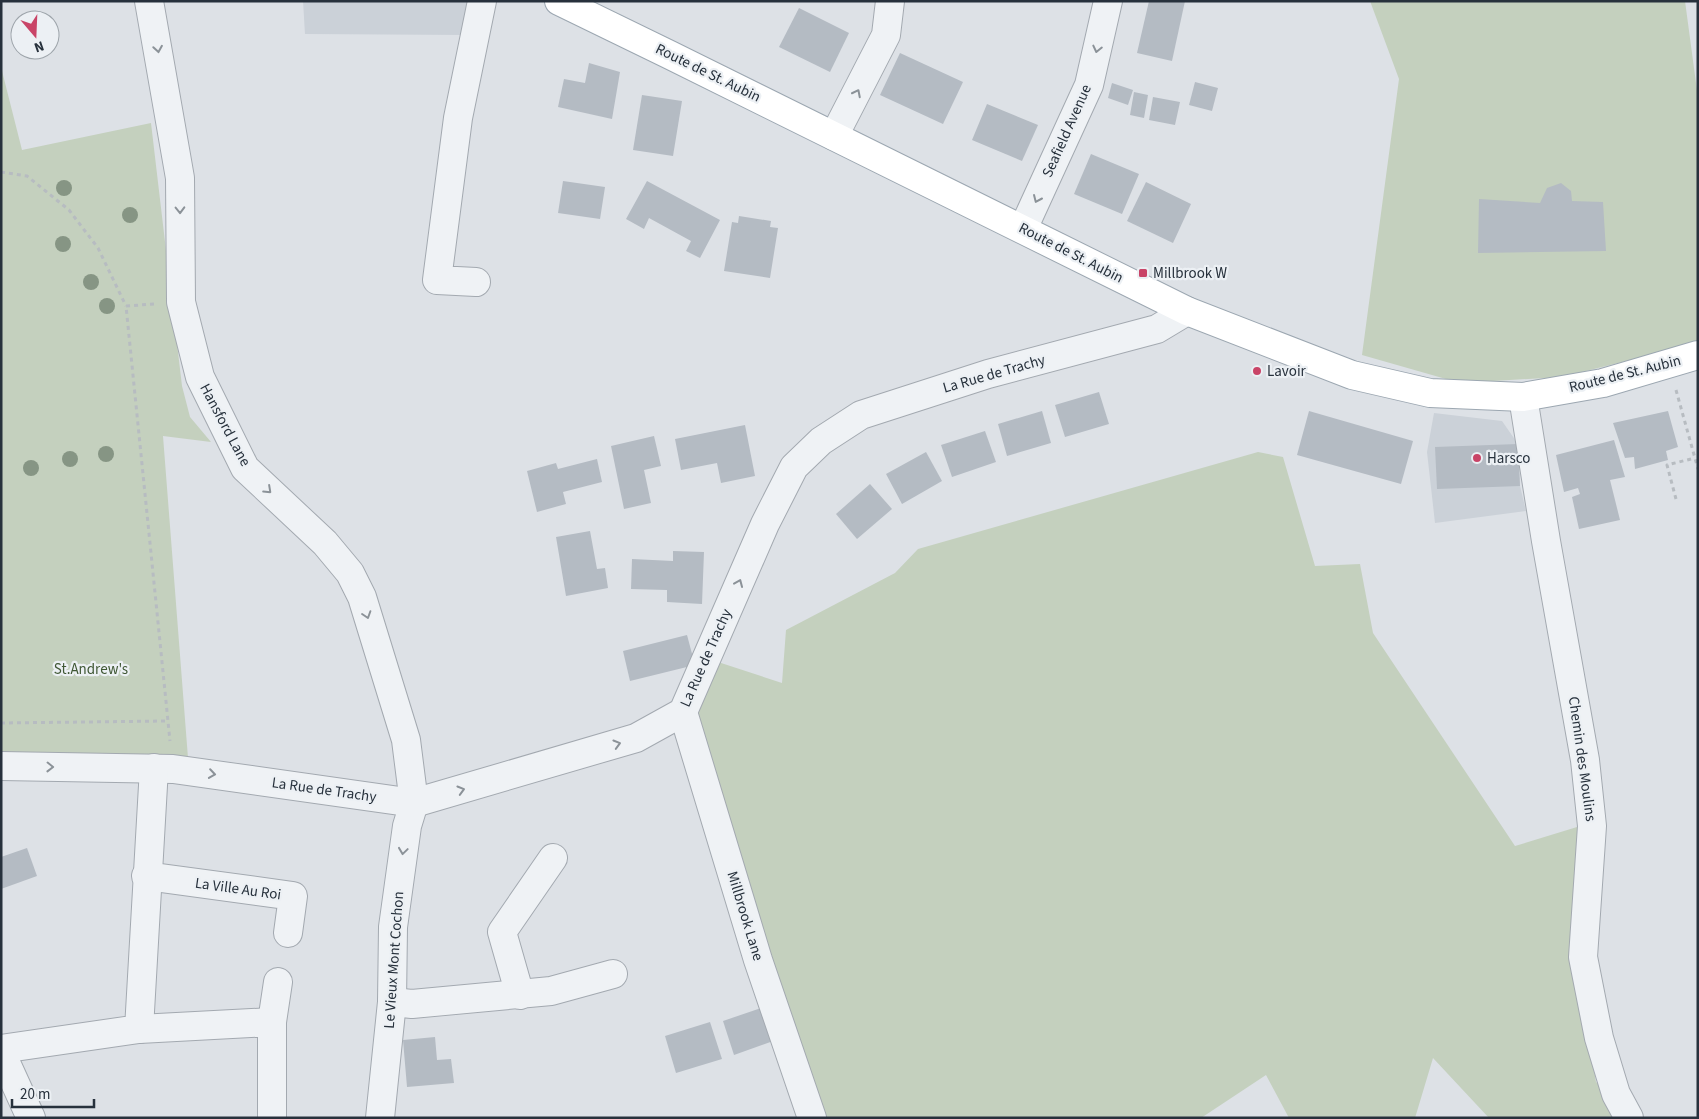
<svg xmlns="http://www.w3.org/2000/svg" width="1699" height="1119" viewBox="0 0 1699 1119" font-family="'Source Sans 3',sans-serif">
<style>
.built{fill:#cbd1d8}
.green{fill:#c4d0be}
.building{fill:#b4bbc3}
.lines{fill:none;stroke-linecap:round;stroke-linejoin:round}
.minor-casing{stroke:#a3a9b0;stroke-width:30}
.major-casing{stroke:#9ca7b1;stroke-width:30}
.path{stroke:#b7bcc1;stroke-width:3;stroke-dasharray:4 4;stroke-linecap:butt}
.minor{stroke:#eff2f5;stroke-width:28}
.major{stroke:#fff;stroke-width:28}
.tree{fill:#869584}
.oneway{stroke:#8b9298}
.poi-dot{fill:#c94467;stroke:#ecf0f4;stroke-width:2}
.labels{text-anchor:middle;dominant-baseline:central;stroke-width:4.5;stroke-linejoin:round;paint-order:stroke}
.street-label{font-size:15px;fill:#27313c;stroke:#ecf0f4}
.poi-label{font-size:15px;fill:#27313c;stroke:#ecf0f4;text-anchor:start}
.park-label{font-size:15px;fill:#3f5734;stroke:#ecf0f4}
</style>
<rect width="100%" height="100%" fill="#dde1e6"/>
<g class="built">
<path d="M303 1H472L466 35 305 34Z"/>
<path d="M1434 413 1502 421 1518 444 1520 486 1526 511 1435 523 1427 452Z"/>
</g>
<g class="green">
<path d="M1370 1H1685L1698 98V343L1562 377 1460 383 1362 355 1399 79Z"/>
<path d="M1 67 22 150 151 123 182 386 190 417 211 442 163 436 188 758 1 760Z"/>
<path d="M1258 452 1283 457 1315 566 1360 564 1373 633 1515 846 1577 827 1582 995 1596 1082 1638 1118H1489L1433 1058 1415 1118H1289L1266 1075 1201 1118H825L796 1057 695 717 718 662 782 683 786 630 895 573 918 549Z"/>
</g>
<g class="building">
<path d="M1149 1H1185L1172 61 1137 53Z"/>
<path d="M799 8 849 33 830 72 779 47Z"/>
<path d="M900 53 963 82 943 124 880 95Z"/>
<path d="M589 63 620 72 612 119 558 107 564 79 585 83Z"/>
<path d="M1195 82 1218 88 1212 111 1189 105Z"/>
<path d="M1112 83 1133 90 1128 105 1108 98Z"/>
<path d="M1134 92 1148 95 1144 118 1130 115Z"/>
<path d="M642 95 682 101 673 156 633 150Z"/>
<path d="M1153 97 1180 102 1175 125 1149 120Z"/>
<path d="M987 104 1038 125 1022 161 972 140Z"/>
<path d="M1091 154 1139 174 1122 214 1074 194Z"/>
<path d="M563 181 605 187 600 219 558 213Z"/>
<path d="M647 181 720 220 700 258 686 251 691 241 649 218 644 229 626 219Z"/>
<path d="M1146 182 1191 204 1173 243 1127 221Z"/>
<path d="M1561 183 1571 191 1572 201 1603 202 1606 251 1478 253 1479 199 1540 203 1547 188Z"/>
<path d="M739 216 771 221 770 227 778 228 770 278 724 271 732 222 738 223Z"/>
<path d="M1099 392 1109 424 1065 437 1055 405Z"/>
<path d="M1042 411 1051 443 1007 456 998 424Z"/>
<path d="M1309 411 1413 441 1401 484 1297 455Z"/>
<path d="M1668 411 1678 447 1666 451 1668 460 1635 469 1634 457 1625 458 1613 423Z"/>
<path d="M745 425 755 476 721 483 717 463 681 470 675 439Z"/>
<path d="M985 431 996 462 952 477 941 445Z"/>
<path d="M654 436 661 466 644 470 651 503 624 509 611 446Z"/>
<path d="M1614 440 1625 477 1610 480 1620 520 1579 529 1572 497 1580 494 1578 488 1564 492 1556 455Z"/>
<path d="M1518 444 1520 486 1437 489 1435 447Z"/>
<path d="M926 452 942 481 902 504 886 474Z"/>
<path d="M597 459 602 482 563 492 566 504 537 512 527 471 556 463 558 469Z"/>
<path d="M870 484 892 509 857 539 836 514Z"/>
<path d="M590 531 597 569 605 568 608 588 566 596 556 537Z"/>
<path d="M673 551 704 552 702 604 667 602V590L631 589 632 559 673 561Z"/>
<path d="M687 635 695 665 630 681 623 651Z"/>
<path d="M27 848 37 876 1 889V857Z"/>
<path d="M764 1007 776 1040 734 1055 723 1021Z"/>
<path d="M710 1022 722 1059 676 1073 665 1036Z"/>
<path d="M435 1037 437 1060 451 1059 454 1083 407 1087 403 1040Z"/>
</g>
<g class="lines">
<defs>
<g id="minor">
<path d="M149 1 180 178 181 302 200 377 245 468 325 543 350 573 362 597 406 740 414 803 407 826 393 927 392 1002 380 1118"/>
<path d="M834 136 886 35 890 1"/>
<path d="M1023 229 1089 85 1108 1"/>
<path d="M476 282 437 280 458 118 482 1"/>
<path d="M1523 397 1546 541 1585 760 1592 826 1583 957 1599 1038 1616 1094 1629 1118"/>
<path d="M683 712 758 960 812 1118"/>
<path d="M1 766 173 769 414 803 636 738 683 712 765 524 794 467 821 441 861 415 988 374 1157 329 1187 311"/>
<path d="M146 876 293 896 288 933"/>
<path d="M520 995 502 932 553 858"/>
<path d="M392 1002 412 1004 551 991 613 974"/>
<path d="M272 1022 278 982"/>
<path d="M139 1029 272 1022V1118"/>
<path d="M1 1049 139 1029 154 768"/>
<path d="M1 1052 31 1118"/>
</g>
<path id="major" d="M559 1 670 55 1187 311 1352 375 1430 393 1523 397 1603 383 1698 355"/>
</defs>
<use href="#minor" class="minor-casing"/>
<use href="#major" class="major-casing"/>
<g class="path">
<path d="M1 172 27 176 69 210 98 248 126 306"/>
<path d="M154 304 126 306 170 741"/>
<path d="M1676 390 1698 469"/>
<path d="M1676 499 1667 465 1695 458"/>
<path d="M1 723 167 721"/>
</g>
<use href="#minor" class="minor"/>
<use href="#major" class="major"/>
</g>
<g class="tree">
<circle cx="64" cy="188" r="8"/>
<circle cx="130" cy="215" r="8"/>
<circle cx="63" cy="244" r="8"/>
<circle cx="91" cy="282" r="8"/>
<circle cx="107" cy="306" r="8"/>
<circle cx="106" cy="454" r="8"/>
<circle cx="70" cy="459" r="8"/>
<circle cx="31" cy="468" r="8"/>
</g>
<defs><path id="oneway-chevron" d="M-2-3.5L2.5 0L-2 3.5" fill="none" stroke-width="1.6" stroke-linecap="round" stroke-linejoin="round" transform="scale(1.25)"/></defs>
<g class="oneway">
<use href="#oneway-chevron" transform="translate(158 49) rotate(81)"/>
<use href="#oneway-chevron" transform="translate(1097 49) rotate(103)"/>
<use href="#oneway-chevron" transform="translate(857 93) rotate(-63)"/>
<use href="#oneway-chevron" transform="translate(1037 199) rotate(114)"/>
<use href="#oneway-chevron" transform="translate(180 210) rotate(89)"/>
<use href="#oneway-chevron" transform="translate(268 490) rotate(43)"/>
<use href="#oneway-chevron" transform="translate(739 583) rotate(-67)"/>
<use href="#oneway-chevron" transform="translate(367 615) rotate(72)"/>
<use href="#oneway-chevron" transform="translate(617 744) rotate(-16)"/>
<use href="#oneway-chevron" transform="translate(50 767) rotate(1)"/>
<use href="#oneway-chevron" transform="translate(212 774) rotate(8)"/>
<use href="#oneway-chevron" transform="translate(461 790) rotate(-16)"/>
<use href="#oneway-chevron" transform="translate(403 851) rotate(98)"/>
</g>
<g class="poi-dot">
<rect x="1138" y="268" width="10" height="10" rx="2.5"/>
<circle cx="1257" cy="371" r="5"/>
<circle cx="1477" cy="458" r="5"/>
</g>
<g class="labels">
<g class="street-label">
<text transform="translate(708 73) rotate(26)">Route de St. Aubin</text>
<text transform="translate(1067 131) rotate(-66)">Seafield Avenue</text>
<text transform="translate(1071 253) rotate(27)">Route de St. Aubin</text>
<text transform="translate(994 374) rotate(-16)">La Rue de Trachy</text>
<text transform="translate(1625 374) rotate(-14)">Route de St. Aubin</text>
<text transform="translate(225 425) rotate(62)">Hansford Lane</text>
<text transform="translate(706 658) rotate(-66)">La Rue de Trachy</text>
<text transform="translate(1582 759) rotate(82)">Chemin des Moulins</text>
<text transform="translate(324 790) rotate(8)">La Rue de Trachy</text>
<text transform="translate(238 889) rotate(8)">La Ville Au Roi</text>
<text transform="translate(745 916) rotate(73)">Millbrook Lane</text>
<text transform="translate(394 960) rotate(-86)">Le Vieux Mont Cochon</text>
</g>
<g class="poi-label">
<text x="1153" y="273">Millbrook W</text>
<text x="1267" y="371">Lavoir</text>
<text x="1487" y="458">Harsco</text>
</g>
<g class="park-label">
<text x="91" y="669">St.Andrew's</text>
</g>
</g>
<rect width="1699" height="1119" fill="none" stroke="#27313c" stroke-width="5"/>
<g transform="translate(35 35) rotate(161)"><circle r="24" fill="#ecf0f4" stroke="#9da4aa"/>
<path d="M0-4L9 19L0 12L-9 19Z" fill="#c94467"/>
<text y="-8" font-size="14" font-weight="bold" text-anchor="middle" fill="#27313c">N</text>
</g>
<path d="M12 1099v8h82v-8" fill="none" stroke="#27313c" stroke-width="2.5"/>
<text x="20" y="1099" font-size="15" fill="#27313c" stroke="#ecf0f4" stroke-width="4" paint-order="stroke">20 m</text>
</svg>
